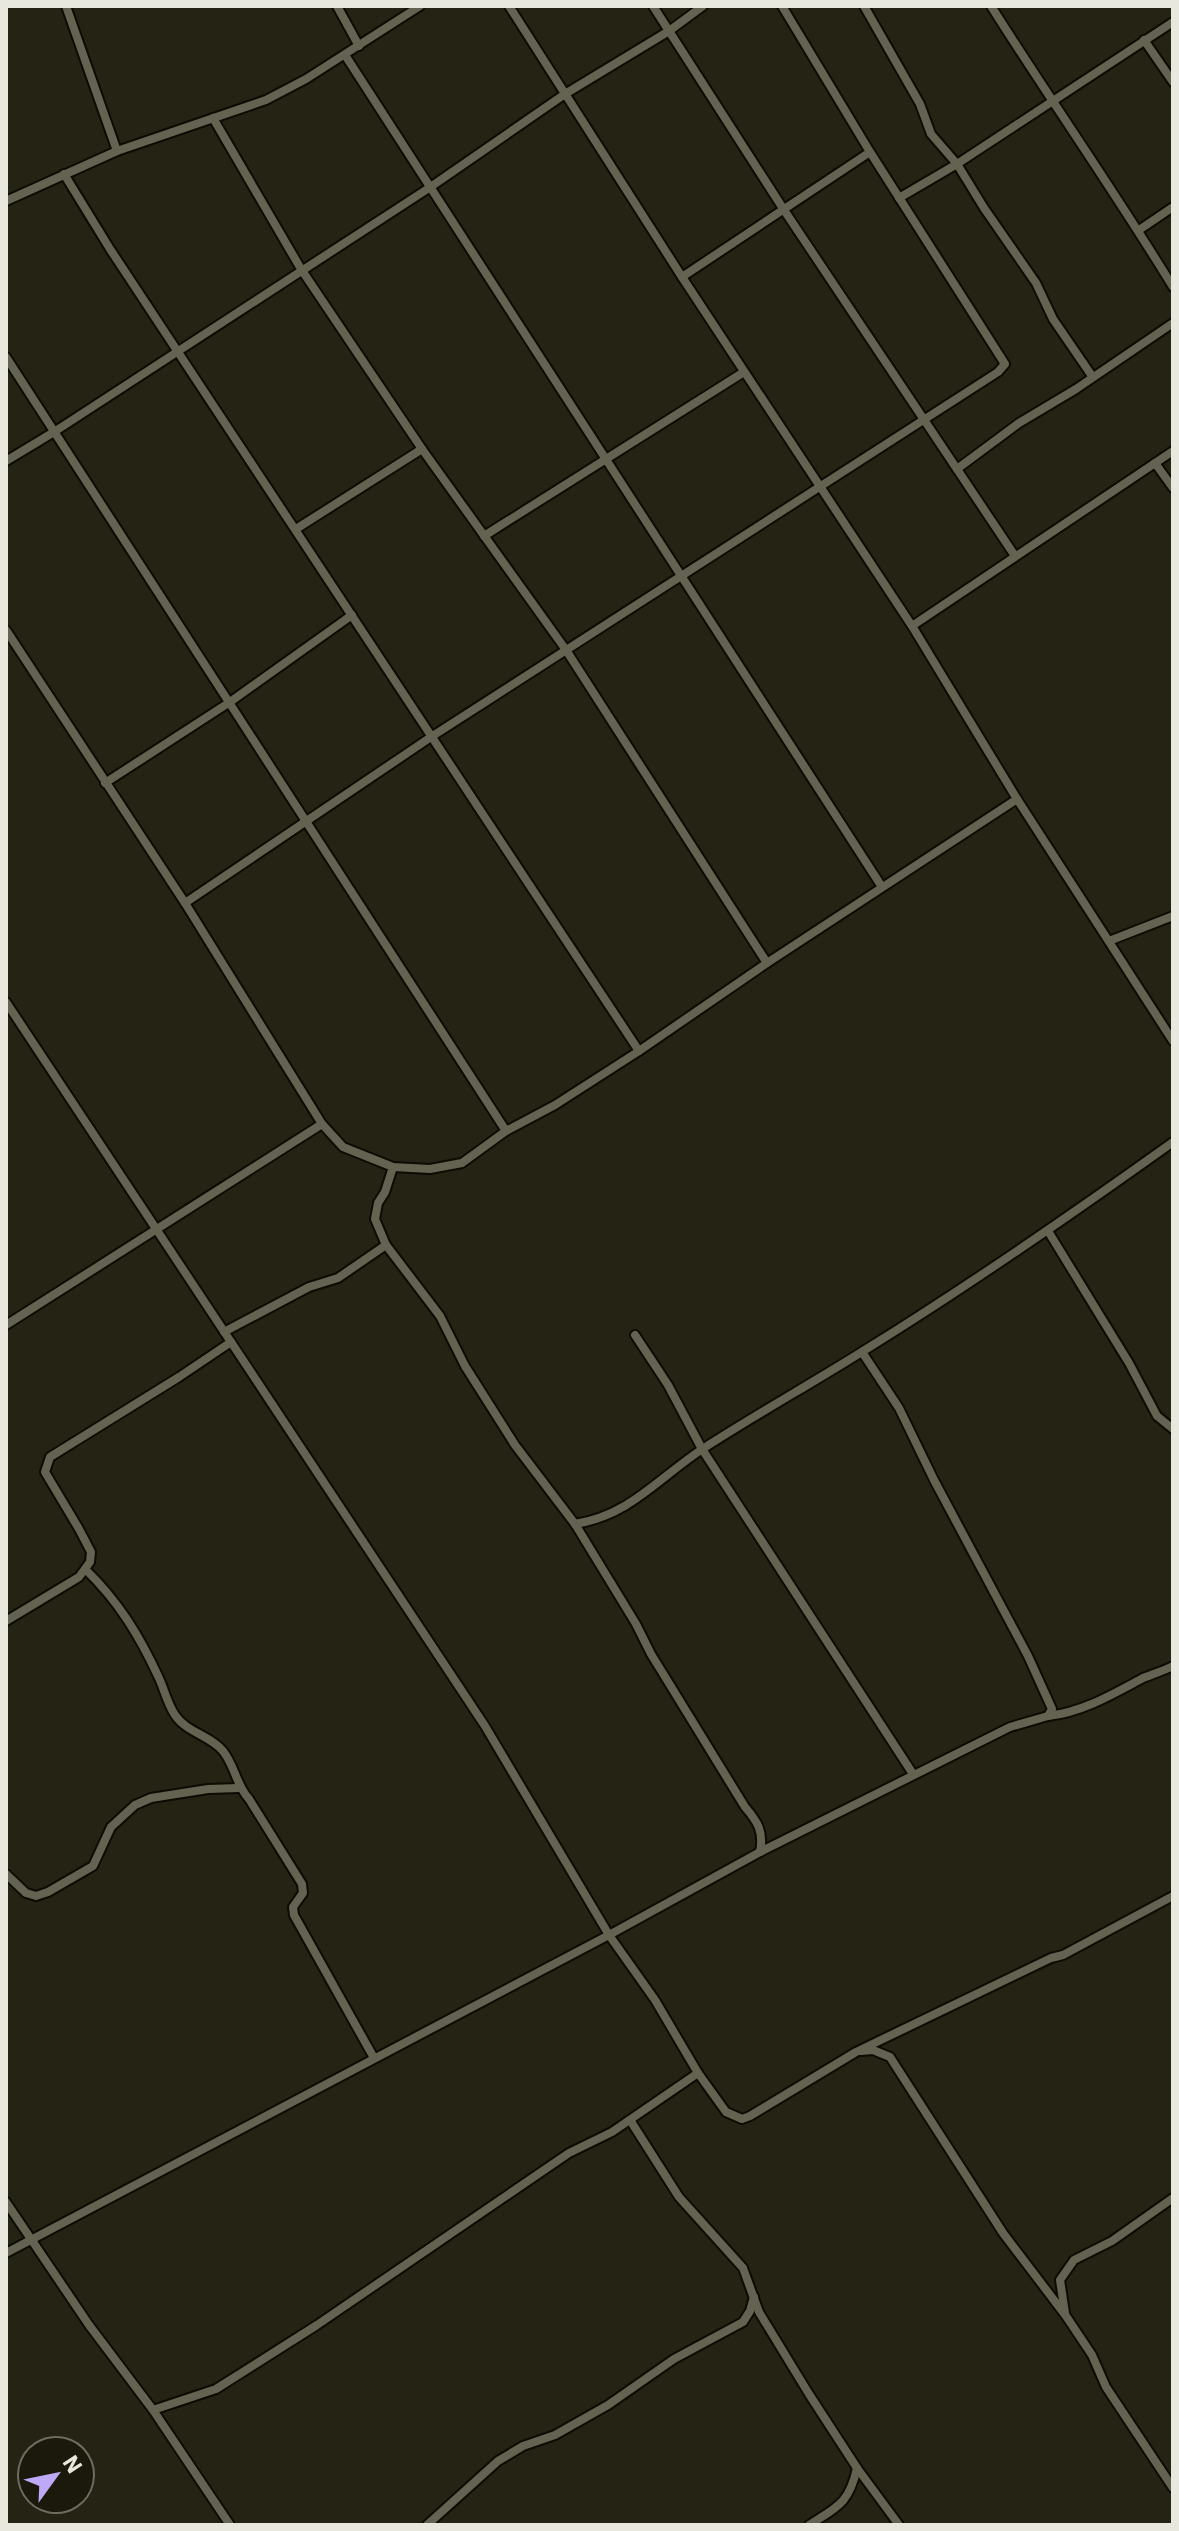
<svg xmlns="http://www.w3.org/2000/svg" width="1179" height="2531" viewBox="0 0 1179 2531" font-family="'IBM Plex Sans',sans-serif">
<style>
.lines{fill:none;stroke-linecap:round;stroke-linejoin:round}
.minor-casing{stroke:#0e0c02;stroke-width:12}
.minor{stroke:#646251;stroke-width:8}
</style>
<rect width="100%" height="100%" fill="#242314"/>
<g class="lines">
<defs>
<g id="minor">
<path d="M66 6 117 151"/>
<path d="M337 6 359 46"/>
<path d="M509 6 682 277 912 626 1017 799 1173 1041"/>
<path d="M653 6 784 210 1015 556"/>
<path d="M864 6 920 104 931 134 957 164 984 208 1036 283 1053 319 1092 376"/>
<path d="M991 6C1051 101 1115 192 1173 287"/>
<path d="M1144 40 1173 82"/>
<path d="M345 55 882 887"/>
<path d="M213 118 301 269 422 449 566 650 767 963"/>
<path d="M64 174 110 249 639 1051"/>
<path d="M899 198 957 164 1173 22"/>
<path d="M6 201 117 151 266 100 306 79 420 6"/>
<path d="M1139 230 1173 207"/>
<path d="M682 277 870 152"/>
<path d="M6 357 506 1131"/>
<path d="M6 461 54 432 429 188 565 94 669 31 703 6"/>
<path d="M1155 463 1173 488"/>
<path d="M957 469 1019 423 1076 389 1173 323"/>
<path d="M296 529 422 449"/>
<path d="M484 536 744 372"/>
<path d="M912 626 1173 451"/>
<path d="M6 630 185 903 322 1124 343 1147 393 1167 430 1169 462 1163 506 1131 555 1105 639 1051 767 963 1017 799"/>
<path d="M105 783 230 702 352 615"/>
<path d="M185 903 431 737 998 372 1005 364 870 152 782 6"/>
<path d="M1109 941 1173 916"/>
<path d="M6 1002 485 1726 609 1935 655 2000 698 2073 726 2112 742 2119 750 2116 856 2052 1051 1958 1063 1955 1173 1896"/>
<path d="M393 1167 385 1192 378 1203 375 1219 386 1245 440 1316 465 1366 515 1445 575 1524 636 1624 651 1654 745 1807C758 1822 764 1832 760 1852"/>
<path d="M1048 1231 1129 1363 1157 1416 1173 1429"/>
<path d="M6 1325 322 1124"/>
<path d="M224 1332 309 1287 338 1278 386 1245"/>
<path d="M635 1335 668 1385 702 1449 913 1774"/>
<path d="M575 1524C631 1515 659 1477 704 1448 755 1415 809 1385 860 1353 967 1287 1071 1215 1173 1142"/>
<path d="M86 1570C118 1601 139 1635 158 1676 164 1688 167 1703 175 1715 187 1733 210 1735 223 1751 235 1766 236 1785 249 1799L302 1884 303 1893 293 1907 294 1915 374 2058"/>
<path d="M6 1621 79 1577 90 1562 91 1552 79 1529 45 1472 50 1457 179 1377 231 1342"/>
<path d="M1048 1716C1083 1712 1113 1694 1143 1678 1153 1674 1163 1671 1173 1666"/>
<path d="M6 1874 26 1893 36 1896 48 1892 93 1866 111 1827 135 1805 151 1798 208 1789 239 1788"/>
<path d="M861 2051 873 2050 890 2057 1003 2233 1066 2316 1092 2355 1106 2387 1173 2488"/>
<path d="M630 2120 679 2197 743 2268 759 2312 809 2394 857 2468 899 2525"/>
<path d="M6 2202 89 2325 153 2410 230 2525"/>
<path d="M6 2253 609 1935 760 1852 1010 1727 1048 1716 1052 1709 1028 1656 934 1480 899 1408 862 1352"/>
<path d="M1065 2313 1060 2280 1074 2260 1112 2241 1173 2198"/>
<path d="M153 2410 216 2389 317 2325 569 2153 612 2132 698 2073"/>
<path d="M427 2525 498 2461 523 2446 555 2435 608 2405 674 2359 743 2322 750 2311 754 2297"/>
<path d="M809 2525C837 2507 849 2504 857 2468"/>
</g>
</defs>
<use href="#minor" class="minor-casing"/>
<use href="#minor" class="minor"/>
</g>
<rect width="1179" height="2531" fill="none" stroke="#e9e8de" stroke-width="16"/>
<g transform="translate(56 2475) rotate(57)"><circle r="38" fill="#1b190b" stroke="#6d6c5f" stroke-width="2"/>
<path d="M0-6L14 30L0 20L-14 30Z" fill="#bda9f5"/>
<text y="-12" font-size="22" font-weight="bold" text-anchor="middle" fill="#e9e8de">N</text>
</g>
</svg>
